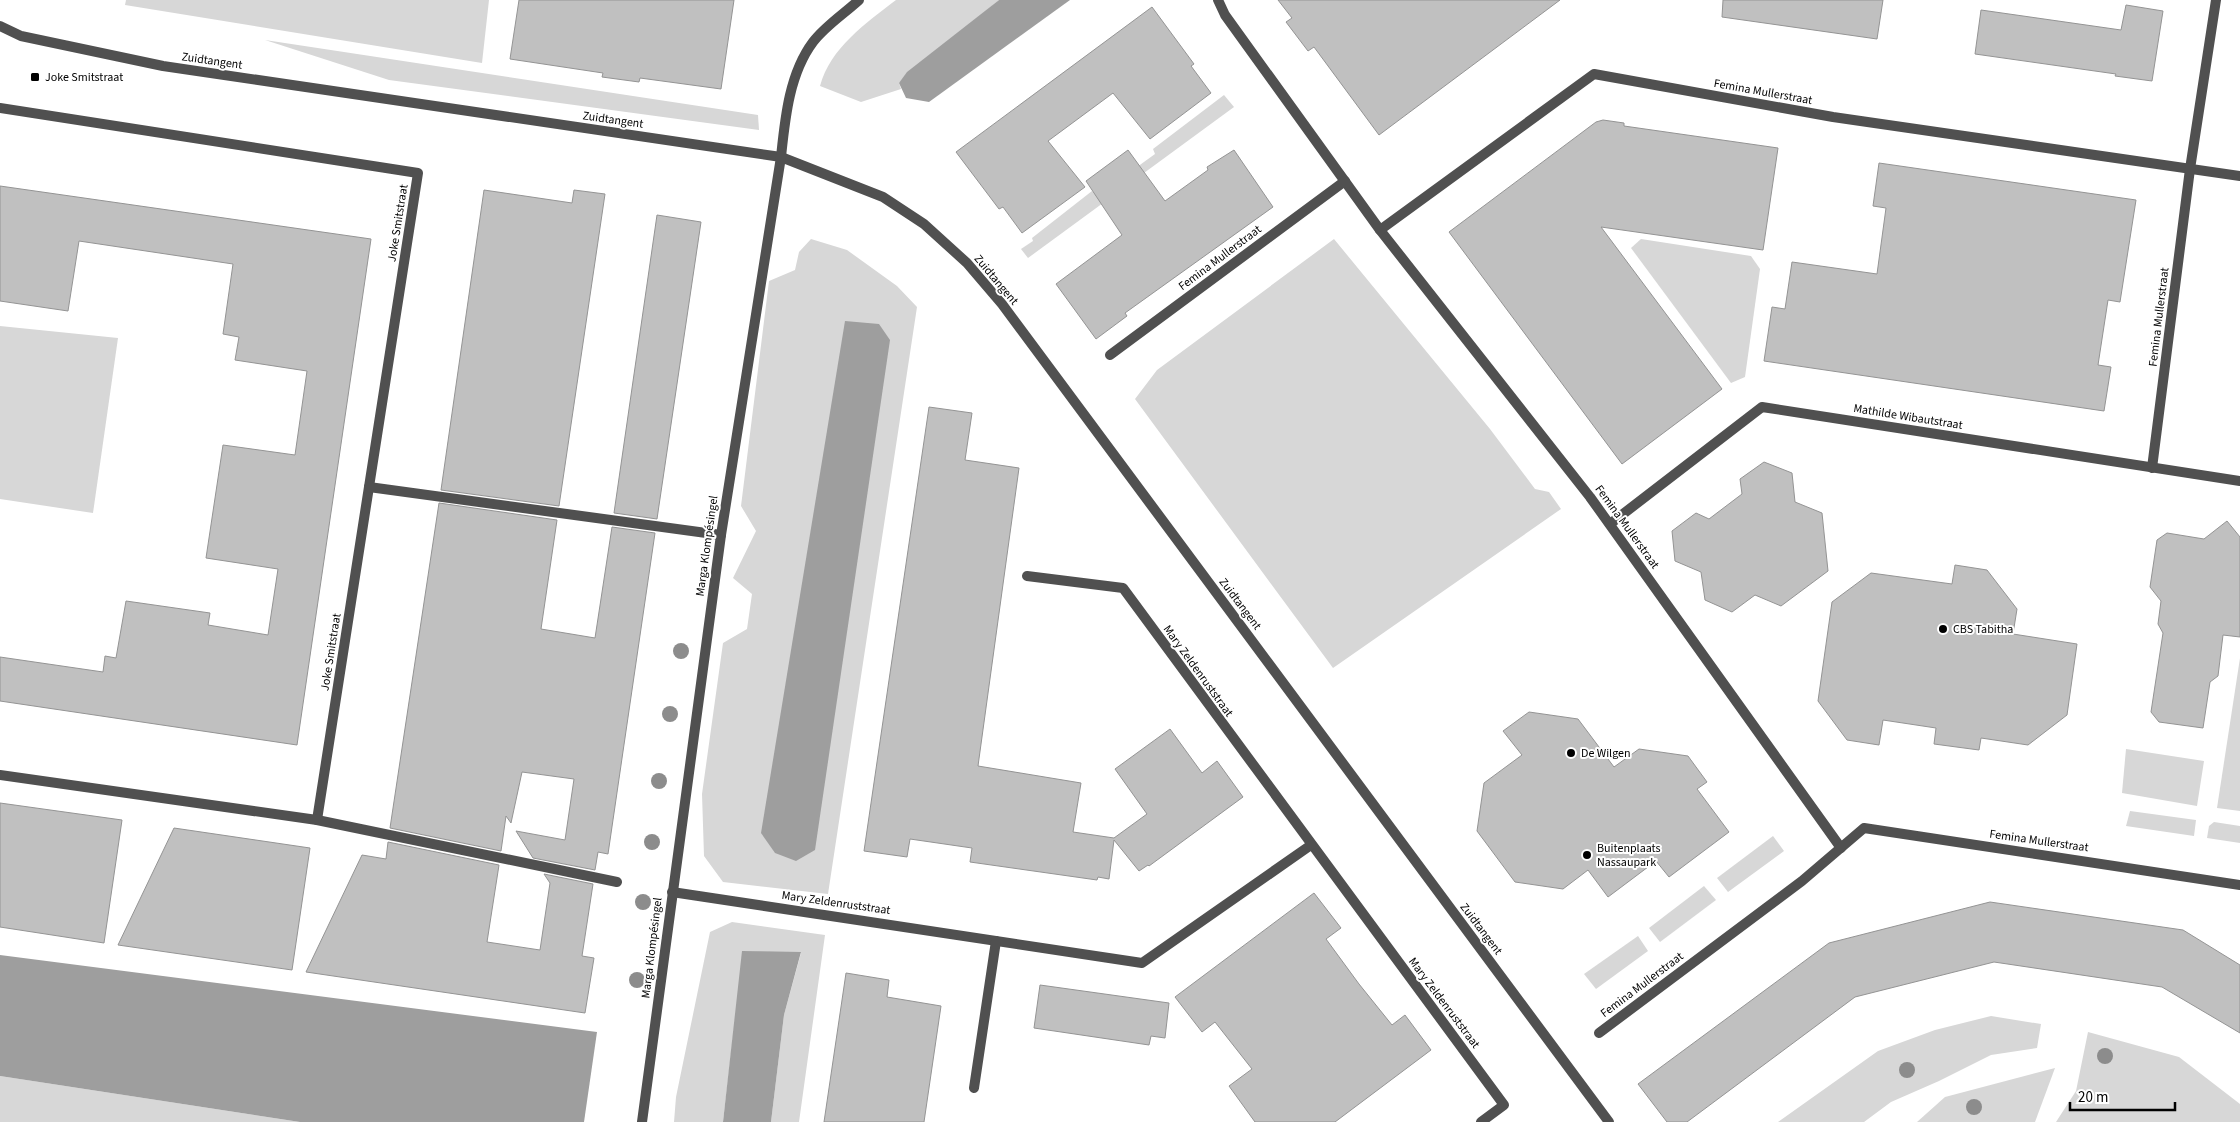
<svg xmlns="http://www.w3.org/2000/svg" width="2240" height="1122" viewBox="0 0 2240 1122" font-family="'Source Sans 3',sans-serif">
<style>
.green{fill:#d7d7d7}
.water{fill:#9e9e9e}
.building{fill:#c0c0c0;stroke:#949494}
.lines{fill:none;stroke-linecap:round;stroke-linejoin:round}
.lane{stroke:#505050;stroke-width:10}
.street{stroke:#505050;stroke-width:10}
.tree{fill:#8c8c8c}
.poi-dot{fill:#000;stroke:#fff;stroke-width:2}
.labels{text-anchor:middle;dominant-baseline:central;stroke-width:4;stroke-linejoin:round;paint-order:stroke}
.street-label{font-size:12px;fill:#000;stroke:#fff}
.poi-label{font-size:12px;fill:#000;stroke:#fff;text-anchor:start}
</style>
<rect width="100%" height="100%" fill="#fff"/>
<g class="green">
<path d="M126 0H489L482 63 125 5Z"/>
<path d="M896 0H999L899 83 901 89 861 102 820 86C830 48 866 23 896 0Z"/>
<path d="M265 40 758 115 759 130 389 80Z"/>
<path d="M1224 95 1234 107 1028 258 1021 249 1033 241 1032 238 1092 191 1097 196 1155 154 1153 149Z"/>
<path d="M811 239 847 250 897 286 917 307 828 894 723 882 704 856 702 794 723 643 747 629 752 594 733 578 756 531 741 506 769 281 795 270 799 252Z"/>
<path d="M1334 239 1490 429 1535 489 1549 492 1561 509 1333 668 1135 399 1157 370Z"/>
<path d="M1641 239 1751 256 1760 269 1745 377 1731 383 1631 248Z"/>
<path d="M0 326 118 338 93 513 0 499Z"/>
<path d="M2240 658V811L2217 808Z"/>
<path d="M2126 749 2204 761 2197 806 2122 793Z"/>
<path d="M2130 811 2196 820 2194 836 2126 826Z"/>
<path d="M2214 822 2240 826V843L2207 838 2209 826Z"/>
<path d="M1773 836 1784 851 1728 892 1717 878Z"/>
<path d="M1704 886 1716 900 1660 942 1649 928Z"/>
<path d="M732 922 825 935 799 1122H771L784 1015 801 953 743 951 723 1122H674L676 1097 710 932Z"/>
<path d="M1638 936 1648 951 1596 989 1584 974Z"/>
<path d="M1991 1016 2041 1024 2037 1048 1991 1055 1939 1081 1891 1102 1864 1122H1778L1878 1051 1935 1030Z"/>
<path d="M2088 1032 2179 1057 2240 1104V1122H2056L2076 1091Z"/>
<path d="M2055 1068 2035 1122H1917L1945 1097Z"/>
<path d="M0 1076 300 1122H0Z"/>
</g>
<g class="water">
<path d="M999 0H1070L929 102 906 98 899 83 907 72Z"/>
<path d="M845 321 879 324 890 340 815 850 796 861 775 853 761 833Z"/>
<path d="M742 951 801 952 784 1015 771 1122H723Z"/>
<path d="M0 955 597 1032 584 1122H300L0 1076Z"/>
</g>
<g class="building">
<path d="M519 0H734L721 89 640 78 639 82 602 77 603 73 510 59Z"/>
<path d="M1278 0H1560L1379 135 1314 47 1308 51 1286 22 1292 18Z"/>
<path d="M1723 0H1883L1877 39 1722 17Z"/>
<path d="M2126 5 2163 11 2152 81 2115 76 2116 74 1975 54 1981 10 2121 30Z"/>
<path d="M1152 7 1194 64 1191 66 1211 93 1150 139 1113 93 1048 141 1085 187 1022 233 1003 207 999 209 956 152Z"/>
<path d="M1603 120 1624 123V126L1778 148 1763 250 1601 227 1722 389 1622 464 1449 232 1596 122Z"/>
<path d="M1128 150 1165 201 1208 170 1207 167 1234 150 1273 207 1125 313 1127 316 1096 339 1056 284 1122 235 1086 181Z"/>
<path d="M1879 163 2136 200 2120 302 2108 300 2098 365 2111 367 2104 411 1764 361 1772 307 1785 309 1792 262 1877 274 1886 208 1873 206Z"/>
<path d="M0 186 371 239 297 745 0 701V657L103 672 105 656 116 658 126 601 210 613 208 625 268 635 278 569 206 558 223 445 295 455 307 371 235 360 239 337 223 334 233 264 79 241 68 311 0 301Z"/>
<path d="M484 190 572 203 574 190 605 194 559 506 441 490Z"/>
<path d="M657 215 701 222 657 519 614 513Z"/>
<path d="M929 407 972 413 965 460 1019 468 978 766 1081 783 1073 832 1114 838 1147 814 1115 769 1170 729 1202 773 1217 761 1243 797 1149 866 1148 865 1139 871 1114 840 1109 879 1098 877 1097 880 970 862 972 848 910 839 907 857 864 851Z"/>
<path d="M1764 462 1792 473 1795 502 1822 513 1828 571 1781 606 1755 595 1732 612 1705 600 1701 572 1675 561 1672 531 1696 513 1709 519 1742 494 1740 479Z"/>
<path d="M439 503 557 520 541 629 595 638 612 527 655 533 608 854 598 852 595 870 533 858 516 831 565 840 574 779 522 772 511 823 506 816 501 851 390 828Z"/>
<path d="M2227 521 2240 537V637L2223 635 2218 676 2210 682 2203 728 2159 722 2151 712 2163 633 2158 624 2161 601 2150 587 2157 540 2167 533 2204 539Z"/>
<path d="M1955 565 1987 570 2017 609 2013 634 2077 644 2067 715 2028 745 1981 738 1979 750 1934 744 1936 728 1883 720 1879 745 1847 740 1818 701 1832 602 1871 573 1952 584Z"/>
<path d="M1529 712 1578 719 1614 767 1639 749 1688 756 1707 782 1697 789 1729 832 1669 877 1656 861 1608 897 1588 870 1563 889 1515 882 1477 831 1484 783 1522 755 1503 731Z"/>
<path d="M0 803 122 820 104 943 0 927Z"/>
<path d="M174 828 310 848 292 970 118 945Z"/>
<path d="M388 842 499 865 487 942 540 950 550 883 544 874 593 884 582 956 594 958 585 1013 306 972 362 855 386 859Z"/>
<path d="M1314 893 1341 928 1326 939 1359 984 1392 1025 1405 1015 1431 1050 1335 1122H1255L1229 1086 1252 1069 1215 1022 1202 1032 1175 997Z"/>
<path d="M1990 902 2183 930 2240 965V1033L2162 987 1994 962 1855 997 1687 1122H1667L1638 1084 1829 943Z"/>
<path d="M846 973 889 980 887 997 941 1006 924 1122H824Z"/>
<path d="M1040 985 1169 1003 1165 1038 1151 1036 1149 1045 1034 1028Z"/>
</g>
<g class="lines">
<path class="lane" d="M0 26 21 36 163 66 781 157 883 197 924 224 967 263 1002 304 1609 1122"/>
<g class="street">
<path d="M1218 0 1225 15 1380 230 1590 497 1841 848"/>
<path d="M0 108 418 173 317 820"/>
<path d="M1380 230 1594 74 1833 117 2240 176"/>
<path d="M1110 355 1345 181"/>
<path d="M2152 468 2190 169 2216 0"/>
<path d="M369 487 721 535"/>
<path d="M1610 524 1762 407 2240 481"/>
<path d="M1027 576 1123 588 1504 1105 1481 1122"/>
<path d="M0 775 317 820 617 882"/>
<path d="M672 892 1142 963 1311 845"/>
<path d="M1599 1033 1802 881 1864 828 2240 885"/>
<path d="M974 1088 996 941"/>
<path d="M642 1122 721 535 781 157C785 119 789 74 813 42 825 26 845 13 859 0"/>
</g>
</g>
<g class="tree">
<circle cx="681" cy="651" r="8"/>
<circle cx="670" cy="714" r="8"/>
<circle cx="659" cy="781" r="8"/>
<circle cx="652" cy="842" r="8"/>
<circle cx="643" cy="902" r="8"/>
<circle cx="637" cy="980" r="8"/>
<circle cx="2105" cy="1056" r="8"/>
<circle cx="1907" cy="1070" r="8"/>
<circle cx="1974" cy="1107" r="8"/>
</g>
<g class="poi-dot">
<rect x="30" y="72" width="10" height="10" rx="2.5"/>
<circle cx="1943" cy="629" r="5"/>
<circle cx="1571" cy="753" r="5"/>
<circle cx="1587" cy="855" r="5"/>
</g>
<g class="labels">
<g class="street-label">
<text transform="translate(212 61) rotate(8)">Zuidtangent</text>
<text transform="translate(1763 92) rotate(10)">Femina Mullerstraat</text>
<text transform="translate(613 120) rotate(8)">Zuidtangent</text>
<text transform="translate(398 223) rotate(-81)">Joke Smitstraat</text>
<text transform="translate(1220 258) rotate(-37)">Femina Mullerstraat</text>
<text transform="translate(996 280) rotate(50)">Zuidtangent</text>
<text transform="translate(2159 317) rotate(-83)">Femina Mullerstraat</text>
<text transform="translate(1908 417) rotate(9)">Mathilde Wibautstraat</text>
<text transform="translate(1627 527) rotate(54)">Femina Mullerstraat</text>
<text transform="translate(707 546) rotate(-82)">Marga Klompésingel</text>
<text transform="translate(1240 604) rotate(53)">Zuidtangent</text>
<text transform="translate(331 652) rotate(-81)">Joke Smitstraat</text>
<text transform="translate(1198 671) rotate(54)">Mary Zeldenruststraat</text>
<text transform="translate(2039 841) rotate(8)">Femina Mullerstraat</text>
<text transform="translate(836 903) rotate(8)">Mary Zeldenruststraat</text>
<text transform="translate(1481 929) rotate(53)">Zuidtangent</text>
<text transform="translate(652 948) rotate(-83)">Marga Klompésingel</text>
<text transform="translate(1642 985) rotate(-37)">Femina Mullerstraat</text>
<text transform="translate(1444 1003) rotate(53)">Mary Zeldenruststraat</text>
</g>
<g class="poi-label">
<text x="45" y="77">Joke Smitstraat</text>
<text x="1953" y="629">CBS Tabitha</text>
<text x="1581" y="753">De Wilgen</text>
<text x="1597" y="848">Buitenplaats<tspan x="1597" dy="14">Nassaupark</tspan></text>
</g>
</g>
<path d="M2070 1102v8h105v-8" fill="none" stroke="#000000" stroke-width="2.5"/>
<text x="2078" y="1102" font-size="15" fill="#000000" stroke="#ffffff" stroke-width="4" paint-order="stroke">20 m</text>
</svg>
